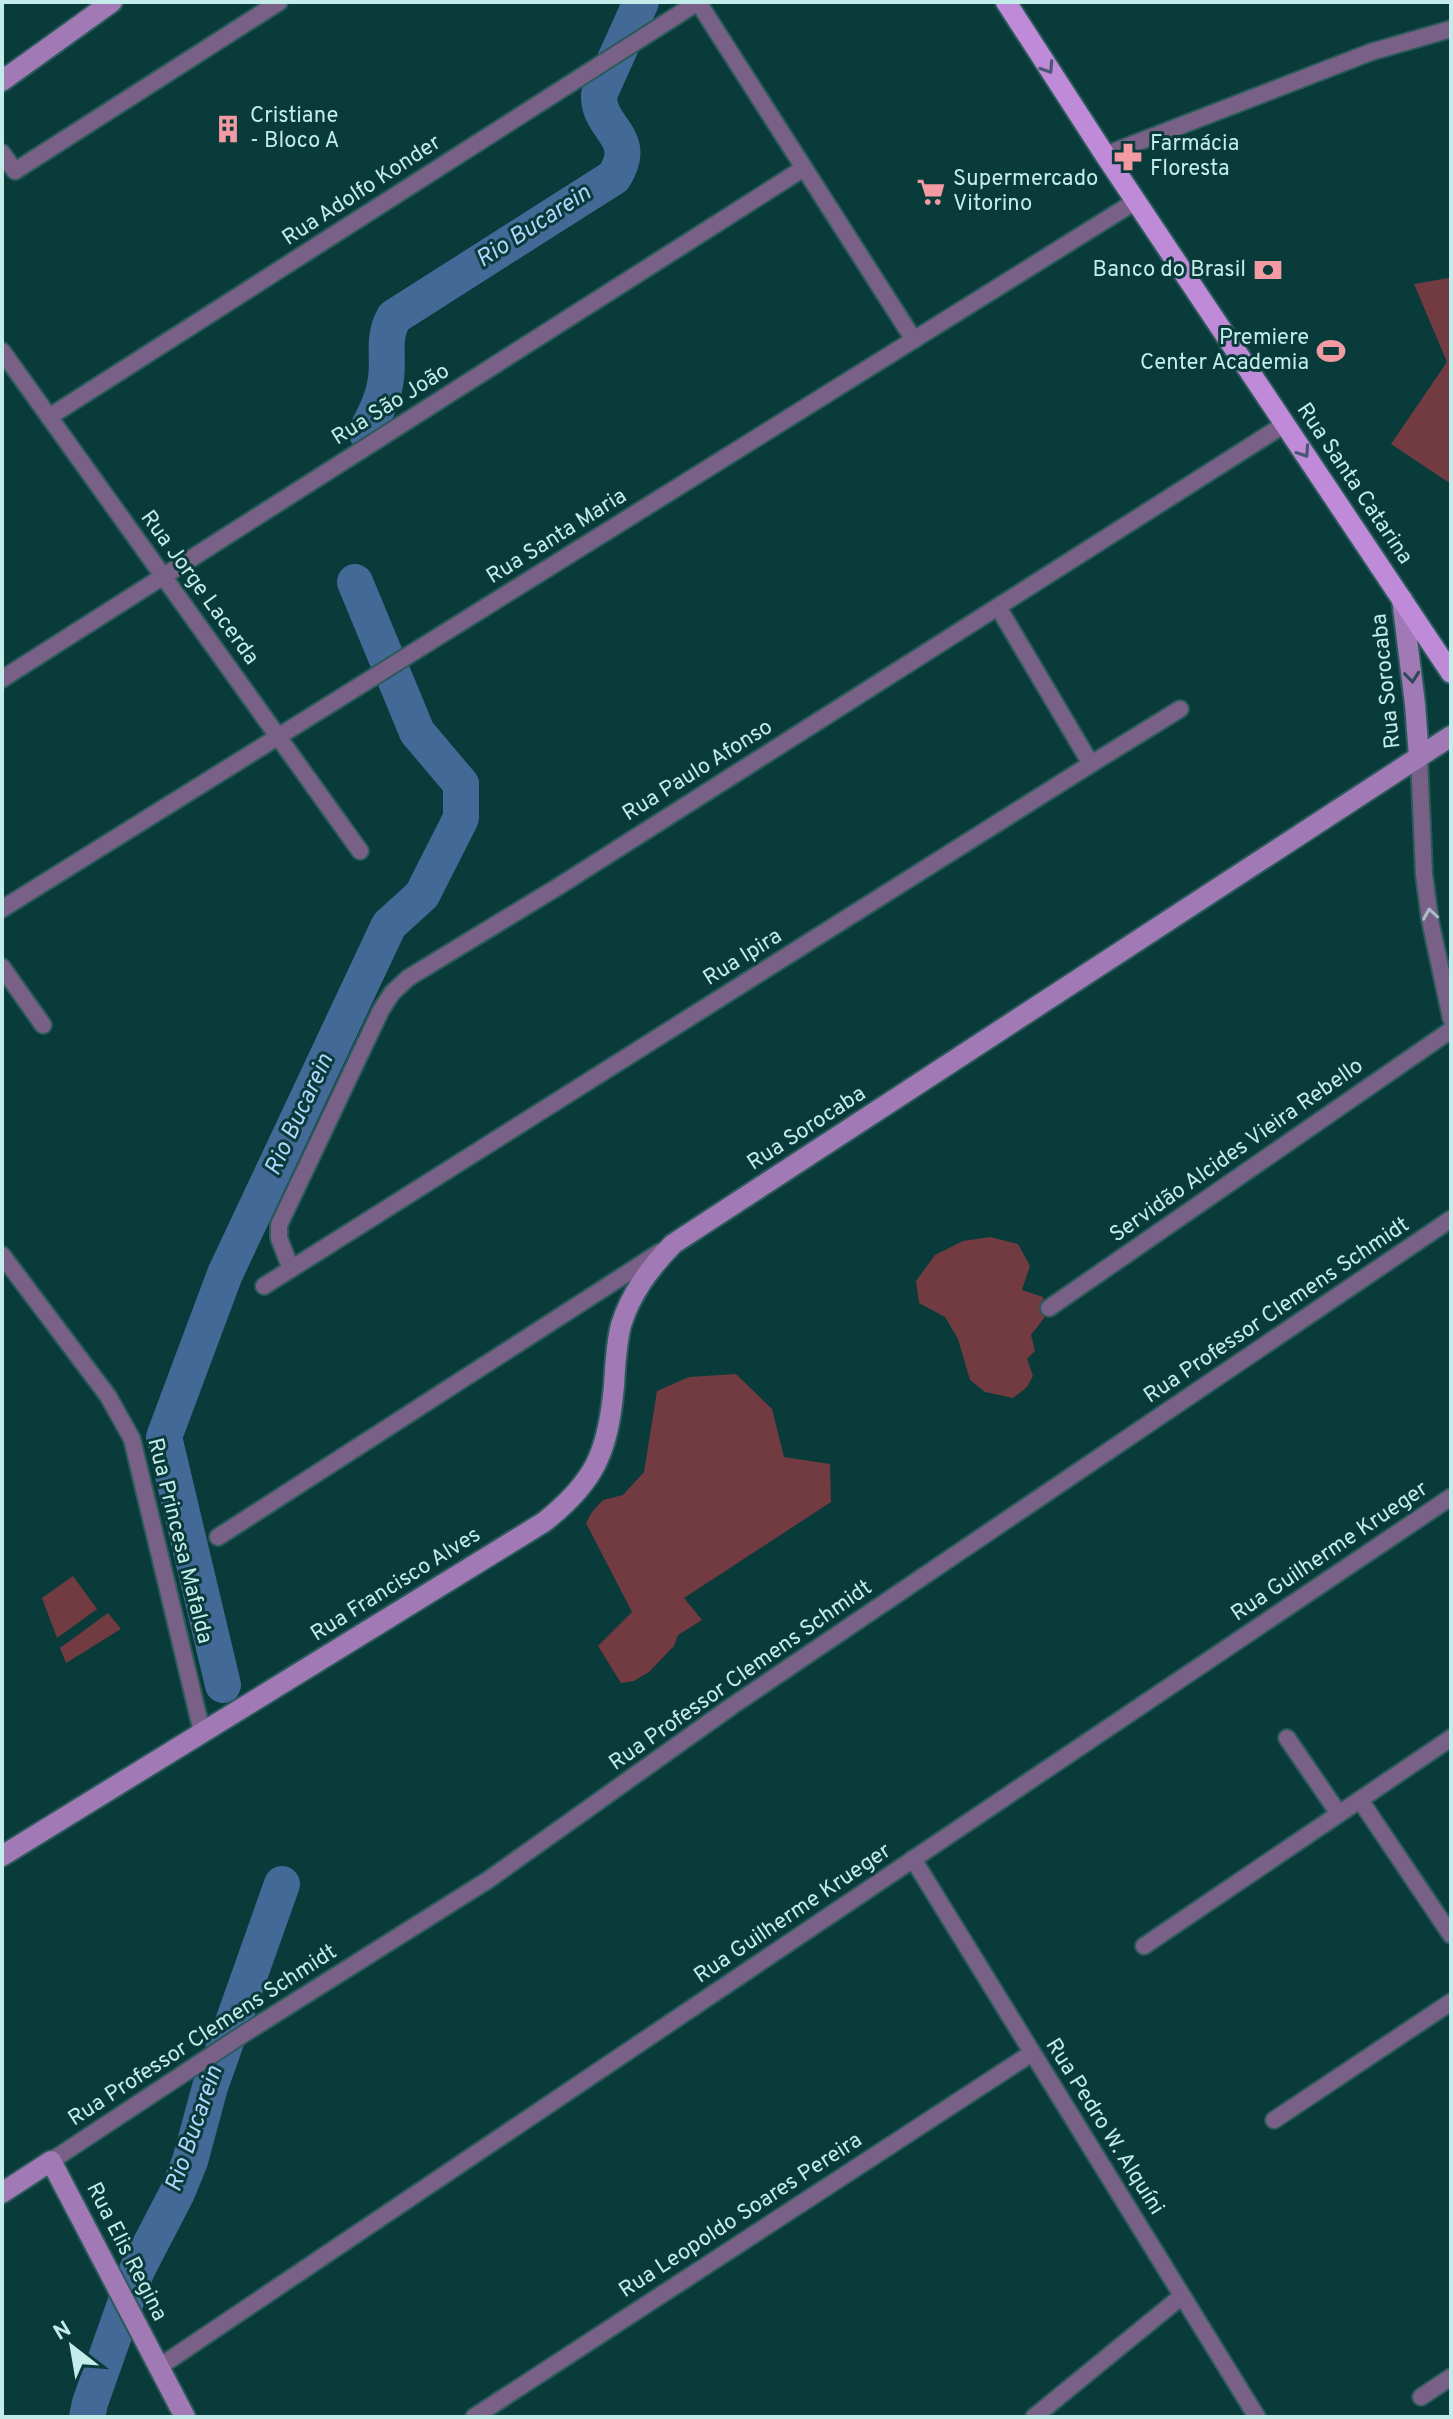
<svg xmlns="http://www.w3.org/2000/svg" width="1453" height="2419" viewBox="0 0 1453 2419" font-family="Overpass,sans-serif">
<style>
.green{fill:#713b41}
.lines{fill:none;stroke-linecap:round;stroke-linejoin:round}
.river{stroke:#436996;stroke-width:36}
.street-casing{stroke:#2a5b5a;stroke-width:20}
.secondary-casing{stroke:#2a5b5a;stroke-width:24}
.primary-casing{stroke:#2a5b5a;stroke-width:24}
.street{stroke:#796086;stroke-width:16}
.secondary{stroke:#a079b5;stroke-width:20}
.primary{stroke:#bf8bd9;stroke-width:20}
.oneway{stroke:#485772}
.oneway2{stroke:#2e4a59}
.oneway3{stroke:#a9bbc7}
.labels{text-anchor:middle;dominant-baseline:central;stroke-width:6;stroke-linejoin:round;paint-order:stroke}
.poi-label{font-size:22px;fill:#c3ecea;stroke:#083b3a;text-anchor:start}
.street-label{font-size:22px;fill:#c3ecea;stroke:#083b3a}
.water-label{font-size:24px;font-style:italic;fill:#b1d3fd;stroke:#083b3a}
</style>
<rect width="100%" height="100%" fill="#083b3a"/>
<g class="green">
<path d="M1448 278 1451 279V484L1391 444 1447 362 1414 284Z"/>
<path d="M990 1237 1018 1244 1030 1266 1022 1290 1043 1297 1045 1317 1031 1335 1035 1351 1027 1359 1033 1376 1027 1387 1013 1398 985 1392 970 1380 958 1339 945 1317 919 1303 916 1281 935 1255 963 1241Z"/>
<path d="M736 1374 772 1409 784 1457 830 1464 831 1502 684 1598 702 1620 678 1635 674 1646 649 1672 634 1681 621 1683 598 1646 632 1612 586 1523 592 1512 603 1500 623 1495 644 1472 657 1391 689 1377Z"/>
<path d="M73 1576 97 1609 57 1638 42 1598Z"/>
<path d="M108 1613 121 1629 66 1663 60 1648Z"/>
</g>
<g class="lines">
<g class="river">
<path d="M366 432C375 414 384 398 386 378 389 356 382 338 394 317L614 177C640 136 598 130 599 95L641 2"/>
<path d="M223 1685 164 1437 225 1274 389 925 422 895 461 818V784L417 732 355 582"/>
<path d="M87 2417 90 2403 137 2270 177 2193 190 2161 210 2087 282 1884"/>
</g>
<defs>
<g id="street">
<path d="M698 2 914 340"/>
<path d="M2 153 15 171 279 2"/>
<path d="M1105 155 1371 52 1451 29"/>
<path d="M2 351 360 851"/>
<path d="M49 417 698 2"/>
<path d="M2 679 804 168"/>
<path d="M1419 757 1424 874 1430 920 1451 1018"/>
<path d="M1091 764 1180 709"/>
<path d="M2 909 1136 201"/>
<path d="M2 967 43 1025"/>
<path d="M2 1255 108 1396 132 1439 202 1732"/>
<path d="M291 1269 279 1238V1225L381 1010 392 993 408 978 556 888 1285 424"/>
<path d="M264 1286 1091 764 998 607"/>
<path d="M1049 1308 1451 1030"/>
<path d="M218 1537 660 1252"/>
<path d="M1287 1738 1339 1814"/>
<path d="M1360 1800 1451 1935"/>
<path d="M913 1859 1257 2417"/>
<path d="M1144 1946 1451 1738"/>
<path d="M1274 2120 1451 2002"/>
<path d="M51 2161 242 2035 488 1880 732 1706 1451 1219"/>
<path d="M159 2367 1451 1497"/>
<path d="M1421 2397 1451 2377"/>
<path d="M474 2417 1032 2053"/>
<path d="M1034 2417 1182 2296"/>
</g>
<g id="secondary">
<path d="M2 81 112 2"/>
<path d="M1402 599 1415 704 1419 757"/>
<path d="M2 1856 544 1522C596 1481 608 1451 614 1386 615 1366 616 1345 621 1325 631 1293 650 1268 673 1244L1451 736"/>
<path d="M2 2193 51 2161 185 2417"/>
</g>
<path id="primary" d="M1006 2 1105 155 1451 673"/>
</defs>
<use href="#street" class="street-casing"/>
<use href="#secondary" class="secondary-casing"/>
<use href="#primary" class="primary-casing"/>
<use href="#street" class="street"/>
<use href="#secondary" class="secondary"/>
<use href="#primary" class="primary"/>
</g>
<defs><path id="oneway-chevron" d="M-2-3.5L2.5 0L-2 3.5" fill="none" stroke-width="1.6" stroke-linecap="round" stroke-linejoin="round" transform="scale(2)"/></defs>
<g class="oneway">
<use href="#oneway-chevron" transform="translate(1048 68) rotate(57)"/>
<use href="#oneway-chevron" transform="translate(1304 452) rotate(56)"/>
</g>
<use class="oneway2" href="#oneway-chevron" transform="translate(1412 677) rotate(84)"/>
<use class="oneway3" href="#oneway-chevron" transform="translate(1430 914) rotate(-99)"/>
<defs>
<symbol id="building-bare" viewBox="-9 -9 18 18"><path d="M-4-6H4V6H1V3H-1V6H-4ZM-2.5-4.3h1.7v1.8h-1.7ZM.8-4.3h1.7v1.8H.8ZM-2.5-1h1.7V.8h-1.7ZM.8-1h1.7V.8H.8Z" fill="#f49aa3" stroke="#083b3a" stroke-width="2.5" paint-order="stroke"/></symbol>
<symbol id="pharmacy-bare" viewBox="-9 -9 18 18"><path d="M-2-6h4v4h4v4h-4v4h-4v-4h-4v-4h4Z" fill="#f49aa3" stroke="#083b3a" stroke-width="2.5" paint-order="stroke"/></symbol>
<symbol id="supermarket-bare" viewBox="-9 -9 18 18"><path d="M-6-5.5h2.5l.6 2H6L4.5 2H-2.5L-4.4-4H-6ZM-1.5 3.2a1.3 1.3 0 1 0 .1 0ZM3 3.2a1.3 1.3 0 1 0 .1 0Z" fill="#f49aa3" stroke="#083b3a" stroke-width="2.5" paint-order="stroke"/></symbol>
<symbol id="bank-bare" viewBox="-9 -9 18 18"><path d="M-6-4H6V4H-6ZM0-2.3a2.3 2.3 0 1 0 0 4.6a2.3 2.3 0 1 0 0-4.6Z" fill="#f49aa3" stroke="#083b3a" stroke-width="2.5" paint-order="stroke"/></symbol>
<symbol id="stadium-bare" viewBox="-9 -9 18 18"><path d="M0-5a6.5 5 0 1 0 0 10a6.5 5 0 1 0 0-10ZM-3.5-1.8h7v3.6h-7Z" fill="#f49aa3" stroke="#083b3a" stroke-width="2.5" paint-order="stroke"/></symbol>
</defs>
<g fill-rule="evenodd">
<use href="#building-bare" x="208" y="109" width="40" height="40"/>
<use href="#pharmacy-bare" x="1108" y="137" width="40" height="40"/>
<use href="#supermarket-bare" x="911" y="172" width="40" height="40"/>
<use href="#bank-bare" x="1248" y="250" width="40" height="40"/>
<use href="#stadium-bare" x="1311" y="331" width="40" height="40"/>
</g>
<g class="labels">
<g class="poi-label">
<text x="250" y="116">Cristiane<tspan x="250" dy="25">- Bloco A</tspan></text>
<text x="1150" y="144">Farmácia<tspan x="1150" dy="25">Floresta</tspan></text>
<text x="953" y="179">Supermercado<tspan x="953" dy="25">Vitorino</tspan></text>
<text x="1246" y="270" text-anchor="end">Banco do Brasil</text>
<text x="1309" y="338" text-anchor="end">Premiere<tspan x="1309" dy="25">Center Academia</tspan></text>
</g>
<g class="street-label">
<text transform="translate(362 191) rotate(-33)">Rua Adolfo Konder</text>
<text transform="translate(391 405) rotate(-32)">Rua São João</text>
<text transform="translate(1354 484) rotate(56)">Rua Santa Catarina</text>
<text transform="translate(557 537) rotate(-32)">Rua Santa Maria</text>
<text transform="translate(199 588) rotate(54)">Rua Jorge Lacerda</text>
<text transform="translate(1387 681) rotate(-96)">Rua Sorocaba</text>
<text transform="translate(698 771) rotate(-32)">Rua Paulo Afonso</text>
<text transform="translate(743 958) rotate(-32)">Rua Ipira</text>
<text transform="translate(807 1129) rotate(-33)">Rua Sorocaba</text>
<text transform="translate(1237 1151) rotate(-35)">Servidão Alcides Vieira Rebello</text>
<text transform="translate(1277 1311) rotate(-34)">Rua Professor Clemens Schmidt</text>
<text transform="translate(179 1541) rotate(76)">Rua Princesa Mafalda</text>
<text transform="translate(1330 1552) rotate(-34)">Rua Guilherme Krueger</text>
<text transform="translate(396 1585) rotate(-32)">Rua Francisco Alves</text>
<text transform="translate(741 1676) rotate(-35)">Rua Professor Clemens Schmidt</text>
<text transform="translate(793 1914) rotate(-34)">Rua Guilherme Krueger</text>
<text transform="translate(203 2036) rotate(-33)">Rua Professor Clemens Schmidt</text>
<text transform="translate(1104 2127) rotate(58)">Rua Pedro W. Alquíni</text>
<text transform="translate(741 2216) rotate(-33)">Rua Leopoldo Soares Pereira</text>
<text transform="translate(126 2252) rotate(63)">Rua Elis Regina</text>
</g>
<g class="water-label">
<text transform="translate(534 227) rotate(-33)">Rio Bucarein</text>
<text transform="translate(300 1115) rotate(-65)">Rio Bucarein</text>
<text transform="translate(195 2129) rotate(-71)">Rio Bucarein</text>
</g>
</g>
<rect width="1453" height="2419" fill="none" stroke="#c3ecea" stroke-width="8"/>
<g transform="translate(72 2347) rotate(329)" stroke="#083b3a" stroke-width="6" paint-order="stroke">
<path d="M0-6L14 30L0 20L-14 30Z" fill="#c3ecea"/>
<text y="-12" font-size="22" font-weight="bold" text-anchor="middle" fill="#c3ecea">N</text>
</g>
</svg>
